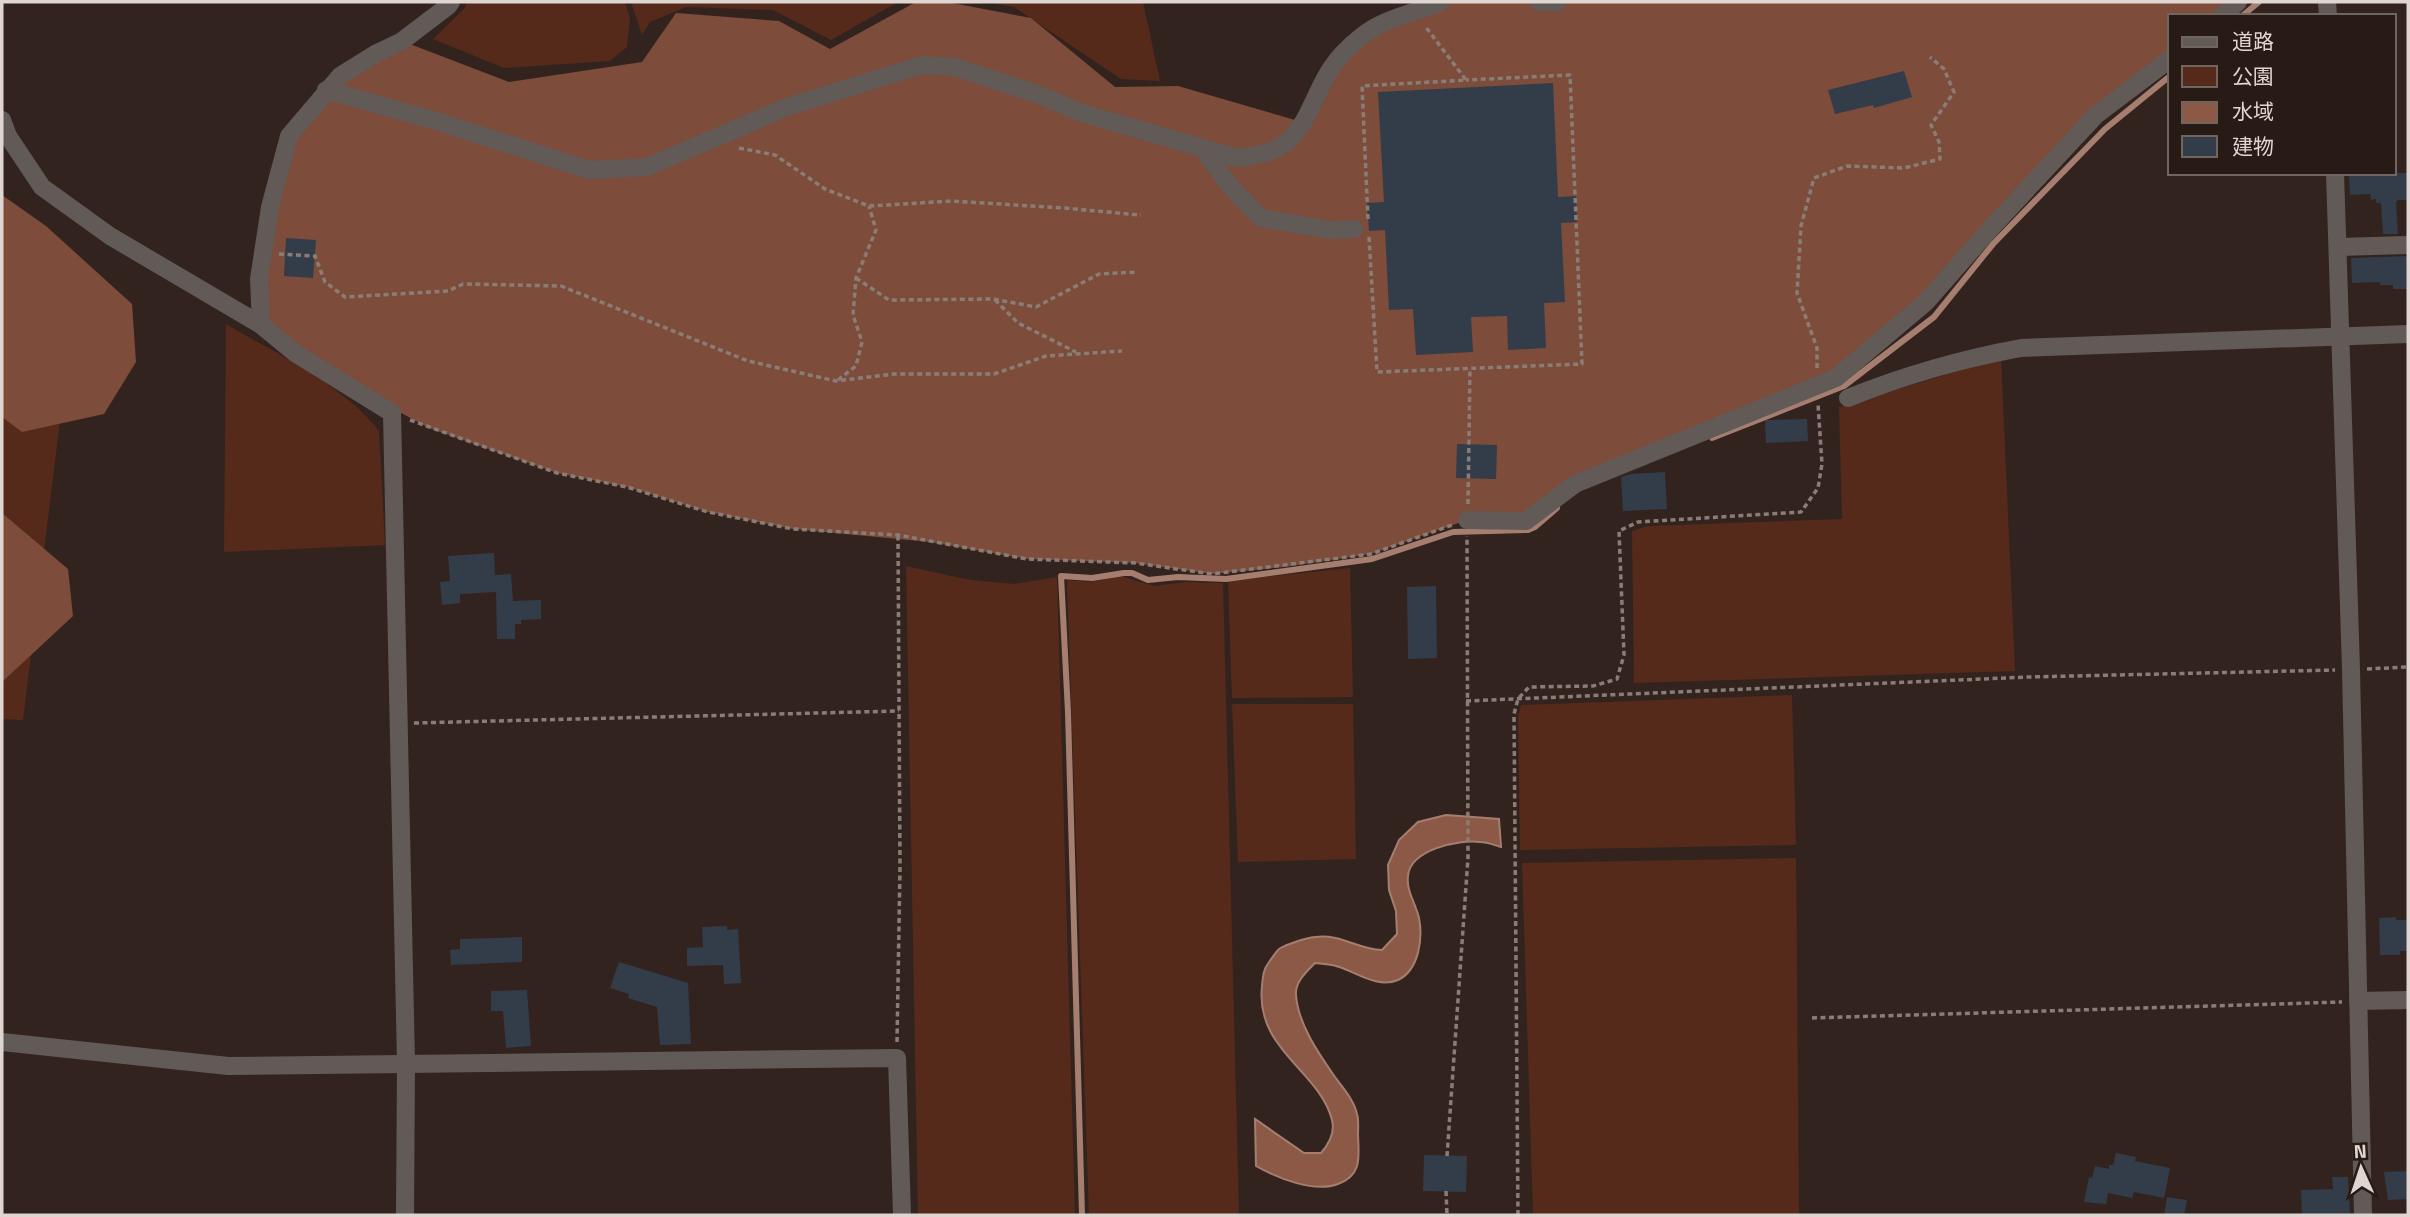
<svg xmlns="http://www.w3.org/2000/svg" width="2410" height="1217" viewBox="0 0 2410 1217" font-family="'Titillium Web','Noto Sans JP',sans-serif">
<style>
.green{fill:#552a1b}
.forest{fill:#7d4c3a}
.water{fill:#8c5947;stroke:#a57e70;stroke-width:2}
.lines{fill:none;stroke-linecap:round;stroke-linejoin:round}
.stream{stroke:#a57e70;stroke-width:6}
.building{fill:#333c49}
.path{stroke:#8a7d78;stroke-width:3.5;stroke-dasharray:5 3.5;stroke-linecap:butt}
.minor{stroke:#625a57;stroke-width:18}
</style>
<rect width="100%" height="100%" fill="#33231e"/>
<g class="green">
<path d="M467 2H625L630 18 627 47 610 61 504 68 433 39 465 8Z"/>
<path d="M631 2H898L831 40 773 10 686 7 650 22 642 35Z"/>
<path d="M987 2H1143L1160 81 1121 79 1014 7Z"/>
<path d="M2 232 73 316 23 720 2 719Z"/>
<path d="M226 324C273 352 346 387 379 431L385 545 224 552Z"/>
<path d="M2001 358 2015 671 1634 683 1632 531 1648 526 1842 519 1839 407Z"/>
<path d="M906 566 970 580 1015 584 1057 577 1075 1215H918Z"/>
<path d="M1350 568 1353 697 1232 698 1228 581Z"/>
<path d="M1120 576 1154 586 1185 582 1223 583 1239 1215H1089L1067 580 1090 582Z"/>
<path d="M1792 695 1796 845 1520 850 1518 717 1521 705Z"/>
<path d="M1232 704H1353L1356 859 1238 862Z"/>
<path d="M1796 858 1799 1215H1533L1522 863Z"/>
</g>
<g class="forest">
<path d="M916 2H947L1031 18 1115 87 1178 86 1302 122 1363 36 1441 2H2238L2222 16H2170V59L2096 115 1991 228 1836 378 1575 484 1526 521 1467 520 1371 554 1284 567 1212 574 1135 563 1027 559 930 542 793 529 708 512 627 487 557 473 429 428 344 382 261 325 259 279 289 136 326 90 402 41 509 82 642 62 676 13 779 21 830 49Z"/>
<path d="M2 195 46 226 132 304 136 362 104 414 22 432 2 417Z"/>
<path d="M2 513 68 569 73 616 2 682Z"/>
</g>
<path class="water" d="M1446 815 1499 819 1501 847C1494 845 1487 842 1480 842 1458 839 1410 850 1408 876 1406 891 1416 904 1419 918 1423 939 1419 970 1398 980 1377 989 1355 971 1336 966 1329 964 1322 964 1315 963 1306 972 1295 982 1296 995 1298 1024 1319 1054 1335 1077 1343 1088 1354 1100 1357 1114 1359 1120 1358 1129 1358 1135 1359 1158 1362 1175 1338 1184 1314 1193 1277 1178 1256 1166L1255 1119 1304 1153H1321C1329 1144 1335 1132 1332 1120 1319 1070 1255 1050 1262 986 1263 976 1263 970 1269 962 1272 958 1276 952 1279 949 1287 944 1306 938 1315 937 1343 934 1356 949 1382 950L1397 934 1396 911 1389 890 1388 865 1399 840 1418 822Z"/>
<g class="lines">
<g class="stream">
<path d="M2242 16 2259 2"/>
<path d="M1712 438 1844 386 1934 317 1993 244 2105 129 2170 76"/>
<path d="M1082 1215 1068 712 1061 576 1092 578 1124 573H1132L1148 580 1178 577 1226 579 1372 559 1453 532 1528 530 1535 527 1557 508"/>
</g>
</g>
<g class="building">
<path d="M1904 71 1912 97 1874 108 1873 105 1835 114 1828 90Z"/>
<path d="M1553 83 1558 197 1576 196 1577 222 1561 223 1565 302 1544 303 1546 348 1508 350 1507 316 1471 317 1473 352 1416 355 1413 309 1389 310 1385 230 1369 231 1367 203 1384 202 1378 92Z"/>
<path d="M2349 173H2408V200H2398L2396 202 2398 234H2383L2381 203H2376V199L2371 200 2370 194 2350 195Z"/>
<path d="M286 238 316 240 313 278 284 276Z"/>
<path d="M2408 256V289H2393V285H2380V282L2352 283 2351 258Z"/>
<path d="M1807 419 1808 441 1766 443 1765 420Z"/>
<path d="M1457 444 1497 445 1496 479 1456 478Z"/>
<path d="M1665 472 1667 509 1623 511 1621 477 1631 474Z"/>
<path d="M494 553 495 575 511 574 513 601 541 600V619L521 620V624H515V639H497L496 592 460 594V603L442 605 440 582 450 581 448 556Z"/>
<path d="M1436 586 1437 658 1408 659 1407 587Z"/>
<path d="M2396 917V920H2408V951H2400V955H2380L2379 918Z"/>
<path d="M727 926V930L738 929 741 983 724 984 723 965 687 966V948L703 947 702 927Z"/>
<path d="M522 937V962L451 965 450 950 460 949V939Z"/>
<path d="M619 962 688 983 691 1044 660 1045 657 1007 628 998 629 994 610 988Z"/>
<path d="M527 990 531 1046 506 1048 503 1011H491V991Z"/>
<path d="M2116 1153 2136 1157 2135 1161 2170 1168 2164 1198 2134 1192 2132 1198 2108 1193 2106 1204 2084 1202 2089 1177 2092 1178 2095 1166 2109 1169V1165H2113Z"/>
<path d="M1424 1155 1467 1156 1466 1192 1423 1191Z"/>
<path d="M2408 1171V1199L2388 1200 2384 1172Z"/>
<path d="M2332 1177H2348L2350 1214 2302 1215 2301 1190 2333 1189Z"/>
<path d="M2167 1197 2187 1200 2184 1215H2164Z"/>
</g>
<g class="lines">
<g class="path">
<path d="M739 148 775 155 825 189 869 206 952 201 1063 208 1141 215"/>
<path d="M1368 219 1362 86 1466 80 1425 26"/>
<path d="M1369 237 1377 372 1582 364 1570 75 1466 80"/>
<path d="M279 254 315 256 325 282 345 297 448 291 463 284 561 286 748 361 836 381 894 374H994L1046 356 1122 351"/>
<path d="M856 278 889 300 993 299 1036 307 1099 274 1138 272"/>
<path d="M995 300 1018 323 1076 352"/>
<path d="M1817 368V348L1797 293 1801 226 1814 178 1847 166 1904 168 1940 159 1939 142 1931 125 1954 92 1944 69 1930 57"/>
<path d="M838 380 856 366 862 342 853 315 856 278 876 230 869 206"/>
<path d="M410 420 557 473 627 487 708 512 793 529 898 535 1027 559 1135 563 1212 574 1371 554 1452 525"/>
<path d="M1468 504 1470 369"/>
<path d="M2367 669 2408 667"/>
<path d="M1466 701 2029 677 2335 670"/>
<path d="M414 723 899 711"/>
<path d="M1812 1018 2342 1002"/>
<path d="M897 1042 900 868 898 536"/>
<path d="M1447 1156 1468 858 1467 536"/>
<path d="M1446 1191 1447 1215"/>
<path d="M1518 1215 1514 714 1518 699 1529 687 1593 686 1617 679 1624 655 1619 531 1638 522 1801 512 1818 488 1822 464 1818 404"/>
</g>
<g class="minor">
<path d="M1539 2H1557"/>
<path d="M2327 2 2328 16"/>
<path d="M2222 16 2238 2"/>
<path d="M326 90 433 120 589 170 647 167 787 107 922 65 955 67 1037 94 1082 113 1237 158C1254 156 1275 153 1288 141 1309 123 1316 89 1332 67 1339 56 1352 44 1362 36 1384 18 1415 13 1441 2"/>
<path d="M2 120 8 136 42 187 110 236 261 325 295 353 392 413 406 1063 405 1215"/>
<path d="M1203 149 1229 185 1261 218 1330 230 1354 229"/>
<path d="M2335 173 2351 669 2363 1215"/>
<path d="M2338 247 2408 245"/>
<path d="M261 325 259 279 270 207 289 136 340 76 377 53 402 41 448 6 451 2"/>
<path d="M1848 398C1905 375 1961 359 2021 348L2408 334"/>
<path d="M1467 520 1526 521 1575 484 1836 378 1926 302 1991 228 2096 115 2170 59"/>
<path d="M2358 1001 2408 1000"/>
<path d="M2 1042 228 1066 897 1058 902 1215"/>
</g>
</g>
<rect width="2410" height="1217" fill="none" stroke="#dfd5d1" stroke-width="7"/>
<rect x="2168" y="14" width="228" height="161" fill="#281a14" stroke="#716560" stroke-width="2"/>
<rect x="2182" y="37" width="35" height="10" fill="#625a57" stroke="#716560" stroke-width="2"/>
<text x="2232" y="49" font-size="21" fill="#dfd5d1">道路</text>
<rect x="2182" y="66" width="35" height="21" fill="#552a1b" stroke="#716560" stroke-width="2"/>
<text x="2232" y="84" font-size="21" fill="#dfd5d1">公園</text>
<rect x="2182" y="102" width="35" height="21" fill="#8c5947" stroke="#716560" stroke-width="2"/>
<text x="2232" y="119" font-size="21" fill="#dfd5d1">水域</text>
<rect x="2182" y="136" width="35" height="21" fill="#333c49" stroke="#716560" stroke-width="2"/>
<text x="2232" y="154" font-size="21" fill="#dfd5d1">建物</text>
<g transform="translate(2361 1168) rotate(357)" stroke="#281a14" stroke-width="5" paint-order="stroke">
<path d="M0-5L12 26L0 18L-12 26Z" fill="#dfd5d1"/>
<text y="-10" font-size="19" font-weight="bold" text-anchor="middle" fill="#dfd5d1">N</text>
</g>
</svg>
